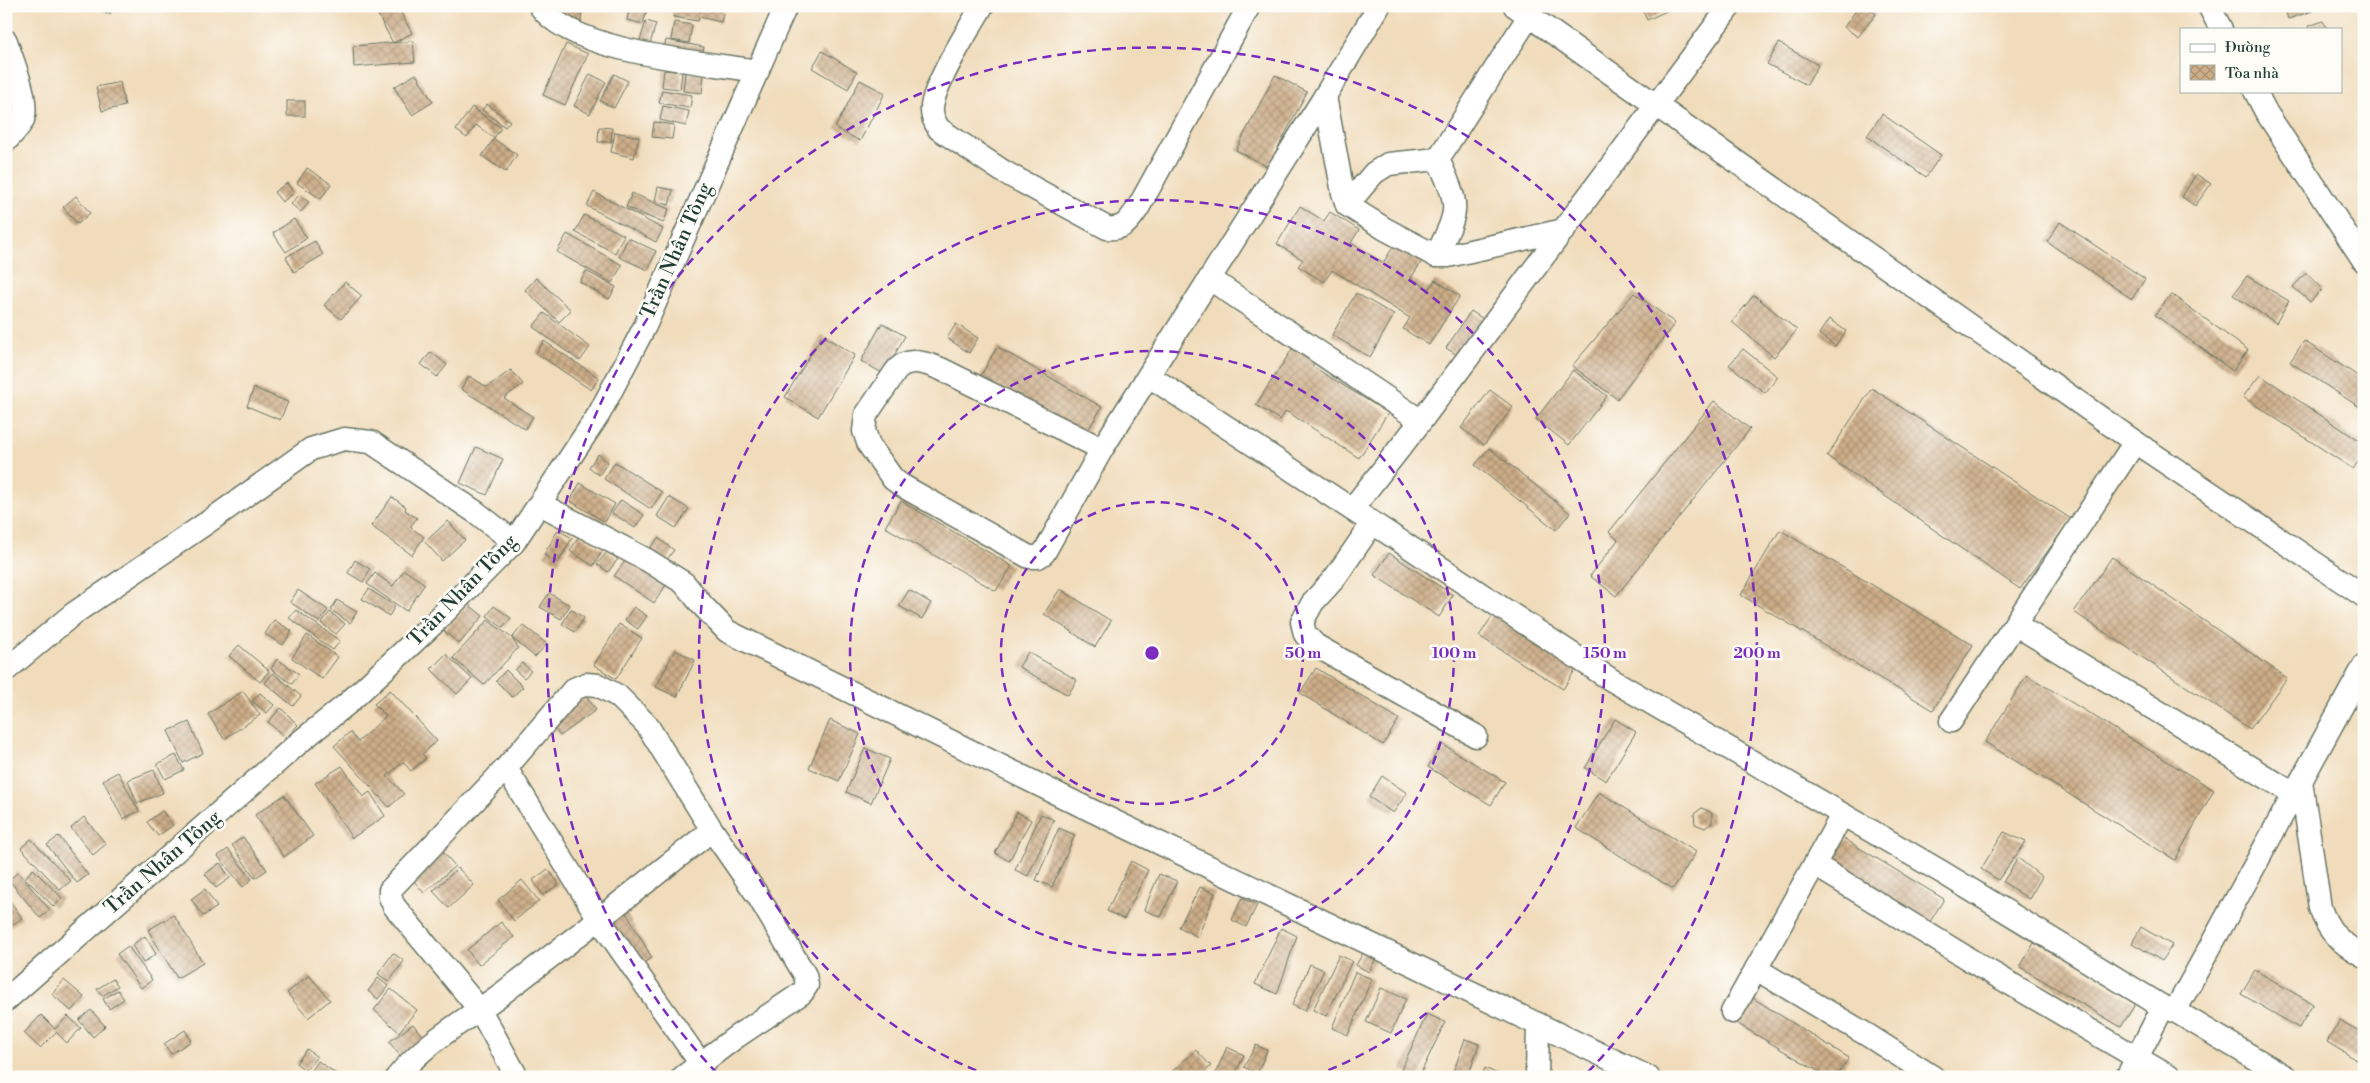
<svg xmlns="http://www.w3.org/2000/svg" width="2370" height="1083" viewBox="0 0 2370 1083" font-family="'Libre Bodoni',serif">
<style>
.building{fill:url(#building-cross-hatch)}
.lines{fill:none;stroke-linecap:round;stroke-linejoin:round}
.minor-casing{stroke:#687463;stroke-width:25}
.minor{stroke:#fff;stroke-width:22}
.ring{fill:none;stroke:#7b2cbf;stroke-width:2.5;stroke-dasharray:9 6}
.labels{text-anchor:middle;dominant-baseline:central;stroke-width:5;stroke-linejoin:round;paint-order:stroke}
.street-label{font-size:20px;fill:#1f3d34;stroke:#fdfcf7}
.centre{fill:#7b2cbf;stroke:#fdfcf7;stroke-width:2.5}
.ring-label{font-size:15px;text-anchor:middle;font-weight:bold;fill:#7b2cbf;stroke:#fdfcf7;stroke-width:5;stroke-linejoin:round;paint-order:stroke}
</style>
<defs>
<pattern id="building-cross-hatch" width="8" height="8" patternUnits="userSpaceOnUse" patternTransform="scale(1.25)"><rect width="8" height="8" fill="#cdad88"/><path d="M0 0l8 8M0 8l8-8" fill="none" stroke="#a68e70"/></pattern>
</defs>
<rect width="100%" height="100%" fill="#fdfcf7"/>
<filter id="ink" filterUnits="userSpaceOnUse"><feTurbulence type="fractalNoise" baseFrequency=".02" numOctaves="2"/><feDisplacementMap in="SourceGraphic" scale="10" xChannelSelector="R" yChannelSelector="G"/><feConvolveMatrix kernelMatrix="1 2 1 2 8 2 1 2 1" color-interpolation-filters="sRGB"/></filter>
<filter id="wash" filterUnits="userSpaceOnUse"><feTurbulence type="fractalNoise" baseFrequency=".0096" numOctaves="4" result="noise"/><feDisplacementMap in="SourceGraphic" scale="20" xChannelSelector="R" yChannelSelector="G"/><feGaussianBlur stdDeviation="1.12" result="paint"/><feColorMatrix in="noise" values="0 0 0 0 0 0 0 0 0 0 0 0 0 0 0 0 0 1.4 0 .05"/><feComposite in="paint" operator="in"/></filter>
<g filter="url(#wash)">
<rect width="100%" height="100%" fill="#f0dbba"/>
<g id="blocks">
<g class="building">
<path d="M93 6H114L110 14Z"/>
<path d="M394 6H397L412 33 393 43 378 15Z"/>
<path d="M564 6H582L581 22 563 20Z"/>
<path d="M630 6 647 10 643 24 627 20Z"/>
<path d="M675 6H701L700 12 701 6H725L721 22 699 17 698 21 673 17Z"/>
<path d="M1647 6H1673V8L1647 20 1642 9Z"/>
<path d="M1859 6H1865L1876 14 1858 37 1844 27Z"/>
<path d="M2284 6H2311L2312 11 2288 19Z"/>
<path d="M646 21 656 24 649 47 639 44Z"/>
<path d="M2323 21 2327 29H2310L2309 26Z"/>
<path d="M674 22 692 25 689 43 671 40Z"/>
<path d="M666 40 704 47 701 62 663 54Z"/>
<path d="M413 41 415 62 354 67 353 46Z"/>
<path d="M1779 43 1818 65 1807 85 1767 64Z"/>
<path d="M566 44 588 54 565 105 543 95Z"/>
<path d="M822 51 857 72 848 89 812 68Z"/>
<path d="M664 70 682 72 680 89 662 87Z"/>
<path d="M685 72 704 74 702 93 683 91Z"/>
<path d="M416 74 433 102 412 115 394 87Z"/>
<path d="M590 74 606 82 590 114 574 106Z"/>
<path d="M614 74 628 81 614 108 600 101Z"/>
<path d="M1275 75 1307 92 1268 167 1236 150Z"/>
<path d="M860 80 885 93 860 141 835 128Z"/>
<path d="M120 82 125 106 102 111 96 87Z"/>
<path d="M662 90 692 95 690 108 659 103Z"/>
<rect x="287" y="101" width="18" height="15"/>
<path d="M487 104 510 121 505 127 482 110Z"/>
<path d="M663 106 689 111 686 126 660 120Z"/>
<path d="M472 107 501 128 494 138 476 125 467 138 456 130Z"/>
<path d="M1882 114 1941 155 1926 177 1867 136Z"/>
<path d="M654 122 674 125 672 139 652 137Z"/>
<path d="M599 127 612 128 611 142H598Z"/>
<path d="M615 132 639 137 634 158 611 152Z"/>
<path d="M494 139 517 155 506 172 482 156Z"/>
<path d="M307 168 331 184 321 199 297 183Z"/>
<path d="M2196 174 2211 184 2195 206 2182 197Z"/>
<path d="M287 183 294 193 282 202 274 192Z"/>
<path d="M658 187 673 190 669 205 655 201Z"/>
<path d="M594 192 663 229 656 242 587 206Z"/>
<path d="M632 193 669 209 663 223 626 207Z"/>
<path d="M299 195 309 202 301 212 291 204Z"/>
<path d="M76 196 90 213 78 224 63 207Z"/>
<path d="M1300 206 1324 221 1330 212 1359 230 1351 243 1383 263 1395 244 1422 261 1411 278 1429 289 1435 280 1460 296 1429 345 1403 329 1410 318 1332 270 1324 282 1298 266 1303 260 1277 244Z"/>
<path d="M584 215 624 235 615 253 575 232Z"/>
<path d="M294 219 307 238 286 252 273 233Z"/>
<path d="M2060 222 2145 279 2132 299 2047 242Z"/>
<path d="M567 234 622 265 612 283 557 252Z"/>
<path d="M628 238 656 251 648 270 619 257Z"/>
<path d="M315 241 323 255 294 272 286 257Z"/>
<path d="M586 271 616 287 609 299 580 282Z"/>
<path d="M2306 273 2323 289 2310 302 2293 287Z"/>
<path d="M2247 276 2289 301 2276 323 2233 295Z"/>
<path d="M536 278 571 310 559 322 525 290Z"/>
<path d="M345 282 362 296 341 319 324 305Z"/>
<path d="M1356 293 1394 315 1370 357 1332 335Z"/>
<path d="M1634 293 1675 323 1617 399 1572 366Z"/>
<path d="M2171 294 2248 350 2233 371 2155 315Z"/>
<path d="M1754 295 1797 330 1774 357 1732 322Z"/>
<path d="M1471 311 1486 321 1462 358 1446 348Z"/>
<path d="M544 313 590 347 580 361 533 327Z"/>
<path d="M1829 319 1846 331 1835 346 1819 334Z"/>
<path d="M882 323 905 336 884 374 861 361Z"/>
<path d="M956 324 978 338 969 353 947 338Z"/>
<path d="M822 335 855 355 818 417 785 397Z"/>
<path d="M544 341 599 378 591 390 536 353Z"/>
<path d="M2304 341 2364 380V410L2290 362Z"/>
<path d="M1296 343 1318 357 1312 366 1388 413 1359 458 1286 411 1280 420 1256 405Z"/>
<path d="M997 347 1102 407 1084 437 980 377Z"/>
<path d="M1743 349 1778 377 1765 393 1729 365Z"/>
<path d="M431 352 447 365 437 377 421 364Z"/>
<path d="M511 370 523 384 504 398 533 417 525 429 461 389 469 376 487 387Z"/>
<path d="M1573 370 1607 396 1569 445 1536 419Z"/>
<path d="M2260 375 2364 444V453L2353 469 2243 397Z"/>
<path d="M254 388 288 402 280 420 247 406Z"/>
<path d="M1872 388 2071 519 2020 589 1827 456Z"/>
<path d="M1490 390 1513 407 1484 445 1461 428Z"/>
<path d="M1714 401 1750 429 1616 596 1590 576 1618 540 1609 532Z"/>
<path d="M476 447 503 459 487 495 460 483Z"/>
<path d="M1489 448 1570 513 1556 530 1475 465Z"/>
<path d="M598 454 608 462 599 475 589 467Z"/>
<path d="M615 462 662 492 651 509 604 479Z"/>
<path d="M580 483 615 504 605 522 570 501Z"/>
<path d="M392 497 406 507 405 510 417 518 410 527 424 537 412 555 371 526Z"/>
<path d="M669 497 689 509 676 528 657 516Z"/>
<path d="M621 500 644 515 635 528 612 513Z"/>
<path d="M901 501 1012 566 996 591 885 527Z"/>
<path d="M448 521 465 540 442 561 425 542Z"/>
<path d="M558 530 572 538 558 563 544 555Z"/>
<path d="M1780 530 1973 645 1933 710 1741 595Z"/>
<path d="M580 535 603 550 593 566 570 551Z"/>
<path d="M658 538 674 550 665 562 649 550Z"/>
<path d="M607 552 618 559 608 572 597 564Z"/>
<path d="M1389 553 1453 595 1439 617 1374 575Z"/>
<path d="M2112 557 2287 678 2250 729 2074 612Z"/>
<path d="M627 558 666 585 654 603 614 576Z"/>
<path d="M355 560 370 569 363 582 348 573Z"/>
<path d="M404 570 425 584 406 611 367 584 375 573 393 586Z"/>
<path d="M369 589 395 606 389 616 362 599Z"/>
<path d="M1060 589 1111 621 1095 647 1044 614Z"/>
<path d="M298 590 328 610 319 622 290 602Z"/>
<path d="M909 590 931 603 922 619 899 606Z"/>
<path d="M549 593 570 605 561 619 540 607Z"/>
<path d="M337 600 357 612 350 623 331 610Z"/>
<path d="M468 604 483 616 459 644 444 631Z"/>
<path d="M494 606 511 618 503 628 487 616Z"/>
<path d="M634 607 647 616 638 629 625 620Z"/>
<path d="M571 609 584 618 575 632 562 624Z"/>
<path d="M296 610 340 641 333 650 289 618Z"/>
<path d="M330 612 345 624 336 634 321 623Z"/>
<path d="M1493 615 1577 667 1563 689 1479 636Z"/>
<path d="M274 620 292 631 283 645 265 634Z"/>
<path d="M488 620 512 638 518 648 484 685 453 658Z"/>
<path d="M619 624 642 638 616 679 594 665Z"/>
<path d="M523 625 547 644 535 657 512 638Z"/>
<path d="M307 635 338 657 322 679 292 658Z"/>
<path d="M239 645 269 671 260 682 229 656Z"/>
<path d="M675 650 695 660 677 697 656 687Z"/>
<path d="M1028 652 1077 680 1068 695 1019 667Z"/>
<path d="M446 654 472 679 457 694 431 669Z"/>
<path d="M277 659 299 674 292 684 271 669Z"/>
<path d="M522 663 531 671 524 678 515 670Z"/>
<path d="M1316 668 1399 719 1383 745 1300 693Z"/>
<path d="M506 670 523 687 512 697 496 681Z"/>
<path d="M273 673 301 696 293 706 265 683Z"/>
<path d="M2027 675 2214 790 2175 860 1985 742Z"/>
<path d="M390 690 437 741 422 754 426 758 411 771 403 762 387 776 404 794 389 807 334 746 350 732 358 742 386 716 374 704Z"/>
<path d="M243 691 260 715 224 739 208 714Z"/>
<path d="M583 691 596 710 560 736 546 717Z"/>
<path d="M260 693 274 705 267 713 252 701Z"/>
<path d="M281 708 298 725 286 738 268 722Z"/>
<path d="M1615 719 1636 732 1606 781 1585 768Z"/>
<path d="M830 720 860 734 839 781 809 768Z"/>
<path d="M189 722 203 753 183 763 168 731Z"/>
<path d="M1442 744 1505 782 1491 805 1428 767Z"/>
<path d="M865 748 890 759 871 803 846 792Z"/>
<path d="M176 755 184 770 165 779 157 764Z"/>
<path d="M342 766 363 797 370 792 385 816 352 838 315 783Z"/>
<path d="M154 770 163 793 137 803 128 780Z"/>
<path d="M118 772 139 811 123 819 103 780Z"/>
<path d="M1382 776 1407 793 1393 813 1369 797Z"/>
<path d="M1599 792 1696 852 1673 889 1576 828Z"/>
<path d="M284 795 313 836 284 857 255 815Z"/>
<path d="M1702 808 1712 813V823L1705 828 1695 824 1694 814Z"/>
<path d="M162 811 173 825 158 836 147 822Z"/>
<path d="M1017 812 1031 820 1009 861 995 853Z"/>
<path d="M1041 814 1054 820 1028 876 1015 870Z"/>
<path d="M84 817 106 844 93 855 71 828Z"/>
<path d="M1059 828 1075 835 1052 887 1036 880Z"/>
<path d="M2004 832 2026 842 1998 880 1981 869Z"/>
<path d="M1838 835 1944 899 1928 925 1822 861Z"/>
<path d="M59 836 88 875 77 883 47 845Z"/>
<path d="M243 837 267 870 255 878 232 845Z"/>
<path d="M31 839 71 881 60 890 21 848Z"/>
<path d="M439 847 455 866 424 893 407 873Z"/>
<path d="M228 849 252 879 243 887 218 856Z"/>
<path d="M2018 858 2042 877 2029 899 2003 882Z"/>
<path d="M1131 861 1148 870 1124 919 1107 911Z"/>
<path d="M220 863 230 878 216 888 205 874Z"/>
<path d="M458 868 474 885 449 908 433 891Z"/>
<path d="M33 869 62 898 54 907 25 878Z"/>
<path d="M548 869 559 884 543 895 533 880Z"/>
<path d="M18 872 50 910 40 918 9 880Z"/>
<path d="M1159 874 1177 881 1161 917 1144 910Z"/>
<path d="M522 880 539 901 514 921 498 900Z"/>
<path d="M1200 887 1215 893 1198 937 1179 927Z"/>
<path d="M205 889 217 907 203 916 191 899Z"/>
<path d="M6 895 22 918 8 928 6 926Z"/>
<path d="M1242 898 1257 905 1246 927 1232 920Z"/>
<path d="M624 909 652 958 635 967 607 919Z"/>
<path d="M174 915 203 963 177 978 148 930Z"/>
<path d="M501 922 514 937 479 965 467 950Z"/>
<path d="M2141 927 2172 945 2162 961 2132 943Z"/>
<path d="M1281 928 1297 936 1277 994 1255 984Z"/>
<path d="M145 936 156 954 143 963 132 945Z"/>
<path d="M2034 943 2136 1003 2121 1027 2020 967Z"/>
<path d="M128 946 152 980 141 988 117 954Z"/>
<path d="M1365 950 1377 956 1369 972 1356 965Z"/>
<path d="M393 953 404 961 389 982 378 974Z"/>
<path d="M1339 955 1352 961 1326 1016 1313 1010Z"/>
<path d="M1310 964 1324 970 1305 1011 1292 1005Z"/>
<path d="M2255 970 2313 1004 2299 1028 2241 994Z"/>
<path d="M1355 972 1372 979 1348 1035 1332 1028Z"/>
<path d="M309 975 330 1000 308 1018 287 993Z"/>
<path d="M378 978 388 986 378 999 368 991Z"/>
<path d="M113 979 118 986 102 996 97 989Z"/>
<path d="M64 980 84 997 71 1011 52 994Z"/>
<path d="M1381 988 1406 999 1391 1033 1366 1022Z"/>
<path d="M391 989 417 1010 399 1032 374 1010Z"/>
<path d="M118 990 124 999 109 1009 103 999Z"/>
<path d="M1748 995 1849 1058 1836 1077H1828L1733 1021Z"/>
<path d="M91 1010 105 1026 93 1037 79 1020Z"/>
<path d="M1427 1014 1445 1022 1419 1077H1416L1401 1070Z"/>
<path d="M41 1015 55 1029 68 1016 81 1028 67 1043 56 1032 40 1048 24 1033Z"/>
<path d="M2340 1020 2364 1034 2362 1063 2327 1042Z"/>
<path d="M413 1024 425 1040 401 1057 389 1042Z"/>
<path d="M185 1030 191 1041 171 1054 164 1044Z"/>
<path d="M1465 1039 1479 1044 1468 1077 1453 1073Z"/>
<path d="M1256 1045 1267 1050 1257 1074 1244 1067Z"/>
<path d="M1227 1047 1244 1055 1234 1077H1214Z"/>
<path d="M307 1049 317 1057 305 1070 296 1063Z"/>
<path d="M1196 1050 1211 1066 1199 1077H1170L1168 1075Z"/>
<path d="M318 1061 341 1077H311L309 1075Z"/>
<path d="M1485 1068 1504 1077H1481Z"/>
</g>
</g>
</g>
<g filter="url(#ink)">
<use href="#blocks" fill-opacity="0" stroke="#687463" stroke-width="1"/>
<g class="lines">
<defs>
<g id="minor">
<path d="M540 6C572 53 703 62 758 71"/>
<path d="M982 6C969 29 934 84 932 107 931 115 935 123 939 129L1004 172 1107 228C1124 230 1129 221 1138 208L1249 6"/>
<path d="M1515 6 2135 442 2364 596"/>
<path d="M2209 6 2221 29"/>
<path d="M6 41C12 60 30 101 23 120 19 128 12 134 6 141"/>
<path d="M2255 91 2266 112 2364 261"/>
<path d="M1325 96 1343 193 1347 205 1385 229 1436 256H1448L1564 230"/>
<path d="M1438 159 1529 16"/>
<path d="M1347 205 1374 173 1388 164 1438 159"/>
<path d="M1436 256C1460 207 1460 209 1438 159"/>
<path d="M1210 279 1421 421"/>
<path d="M1149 376 1610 679 1940 871 2163 1007 2175 1011 2286 1077"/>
<path d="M1102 449 941 369C925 363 908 356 896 371L866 415 864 431 869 445 893 479 901 485 1029 557H1038L1044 553 1102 449 1325 96 1379 6"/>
<path d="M540 504 647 560 684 583 702 605 727 631 1080 805 1648 1077"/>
<path d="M1352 509 1421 421 1730 6"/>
<path d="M1372 524 1334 579 1313 602 1302 622 1305 634 1315 645 1476 736"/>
<path d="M2016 625 2294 794"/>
<path d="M6 670 73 614 205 524 311 449 344 439 371 442 477 513 514 542"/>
<path d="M1951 721 2135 442"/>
<path d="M506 768 599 919 701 1064"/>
<path d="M2301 781 2320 908C2329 933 2340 943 2364 956"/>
<path d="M1815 865 1980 966 2170 1077"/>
<path d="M1756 969 1869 1036 1933 1077"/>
<path d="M6 1000 301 741 347 704 432 625 514 542 599 414 645 326 786 6"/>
<path d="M2175 1011 2364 666"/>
<path d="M1732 1012 1842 815"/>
<path d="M397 1077C427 1040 467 1020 504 992 574 939 643 885 712 830"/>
<path d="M517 1077 480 1010 394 906 390 897V890L506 768 574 689 586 684 598 685 618 696 647 725 712 830 758 896 805 975 807 985 802 993 736 1037 683 1077"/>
<path d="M1537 1077 1538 1024"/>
<path d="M2127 1077 2163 1007"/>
</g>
</defs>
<use href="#minor" class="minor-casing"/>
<use href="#minor" class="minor"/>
</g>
</g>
<g class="ring">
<circle cx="1152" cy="653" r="151"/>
<circle cx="1152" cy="653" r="302"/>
<path d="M990 1076A453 453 0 1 1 1314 1076"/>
<path d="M717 1073A605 605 0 1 1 1587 1073"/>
</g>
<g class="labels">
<g class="street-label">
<text transform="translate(677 251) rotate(-66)">Trần Nhân Tông</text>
<text transform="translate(463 591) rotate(-46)">Trần Nhân Tông</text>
<text transform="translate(163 863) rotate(-41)">Trần Nhân Tông</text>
</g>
</g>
<circle cx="1152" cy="653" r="8" class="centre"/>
<g class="ring-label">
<text x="1303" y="658">50 m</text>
<text x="1454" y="658">100 m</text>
<text x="1605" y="658">150 m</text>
<text x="1757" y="658">200 m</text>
</g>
<rect width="2370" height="1083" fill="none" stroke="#fdfcf7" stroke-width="25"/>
<rect x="2180" y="28" width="162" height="65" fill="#fdfcf7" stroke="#a4b0a9"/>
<rect x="2190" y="44" width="25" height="8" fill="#ffffff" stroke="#a4b0a9"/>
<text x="2225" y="52" font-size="15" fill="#1f3d34">Đường</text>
<rect x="2190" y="65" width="25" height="15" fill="url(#building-cross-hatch)" stroke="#a4b0a9"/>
<text x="2225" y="78" font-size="15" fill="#1f3d34">Tòa nhà</text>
</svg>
